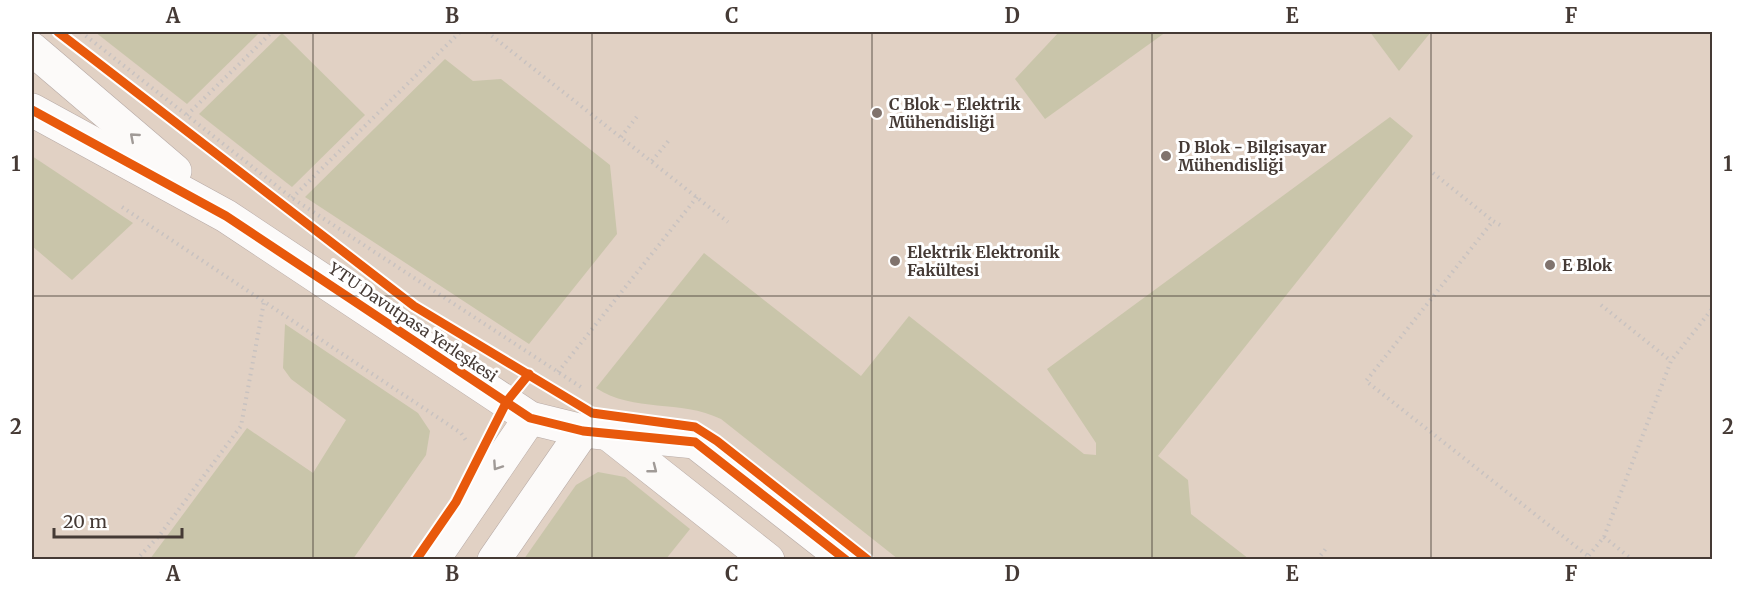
<svg xmlns="http://www.w3.org/2000/svg" width="1744" height="591" viewBox="0 0 1744 591" font-family="Merriweather,serif">
<style>
.education{fill:#e1d1c4}
.green{fill:#c9c5aa}
.lines{fill:none;stroke-linecap:round;stroke-linejoin:round}
.street-casing{stroke:#b7aaa6;stroke-width:34}
.path{stroke:#c8c2c0;stroke-width:4;stroke-dasharray:1.5 4.5;stroke-linecap:butt}
.street{stroke:#fcfaf9;stroke-width:33}
.cycleway-casing{stroke:#fff;stroke-width:13}
.cycleway{stroke:#e8590c;stroke-width:9}
.oneway{stroke:#a09a97}
.grid{fill:none;stroke:#453a35;stroke-width:1.5;stroke-opacity:0.55}
.poi-dot{fill:#80736d;stroke:#fff;stroke-width:2}
.labels{text-anchor:middle;dominant-baseline:central;stroke-width:6;stroke-linejoin:round;paint-order:stroke}
.poi-label{font-size:16px;font-weight:bold;fill:#453a35;stroke:#fff;text-anchor:start}
.street-label{font-size:16px;fill:#453a35;stroke:#fff}
.neatline{fill:none;stroke:#453a35;stroke-width:2}
.grid-label{font-size:20px;text-anchor:middle;font-weight:bold;fill:#453a35}
</style>
<rect width="100%" height="100%" fill="#eddcd6"/>
<rect class="education" x="32" y="32" width="1680" height="527"/>
<g class="green">
<path d="M95 32H260L187 104Z"/>
<path d="M1059 32H1166L1045 119 1015 79Z"/>
<path d="M1370 32H1431L1399 71Z"/>
<path d="M282 33 365 115 292 187 199 114Z"/>
<path d="M445 59 473 81 501 79 610 165 617 234 529 344 305 197Z"/>
<path d="M1390 117 1413 136 1158 456 1188 480 1191 514 1249 559H898L721 419C680 399 634 413 596 388L704 253 861 376 909 316 1084 454 1096 455V443L1047 369Z"/>
<path d="M32 156 133 223 72 280 32 246Z"/>
<path d="M285 324 418 413 430 431 426 455 353 559H150L247 428 313 473 346 420 291 379 283 368Z"/>
<path d="M598 472 625 477 690 529 666 559H524L576 485Z"/>
</g>
<g class="lines">
<defs>
<g id="street">
<path d="M32 49 175 171"/>
<path d="M32 110 226 216 530 418 583 431 695 442 846 560"/>
<path d="M607 433 768 560"/>
<path d="M433 560 530 418"/>
<path d="M494 560 583 431"/>
</g>
</defs>
<use href="#street" class="street-casing"/>
<g class="path">
<path d="M81 32 292 198 584 389"/>
<path d="M487 32 728 222"/>
<path d="M187 115 272 32"/>
<path d="M621 137 639 114"/>
<path d="M652 161 670 139"/>
<path d="M1433 173 1493 221"/>
<path d="M292 198 460 32"/>
<path d="M122 207 461 433 467 442"/>
<path d="M1500 225 1493 221 1366 381 1588 556"/>
<path d="M1601 305 1671 361"/>
<path d="M558 372 697 197"/>
<path d="M1604 537 1629 557"/>
<path d="M136 560 159 536 241 426 264 302"/>
<path d="M1317 560 1328 546"/>
<path d="M1585 560 1604 537 1671 361 1712 309"/>
</g>
<use href="#street" class="street"/>
<defs>
<g id="cycleway">
<path d="M58 32 414 306 592 413 695 427 717 441 868 560"/>
<path d="M32 110 226 216 530 418 583 431 695 442 846 560"/>
<path d="M416 560 456 502 507 401 529 374"/>
</g>
</defs>
<use href="#cycleway" class="cycleway-casing"/>
<use href="#cycleway" class="cycleway"/>
</g>
<defs><path id="oneway-chevron" d="M-2-3.5L2.5 0L-2 3.5" fill="none" stroke-width="1.6" stroke-linecap="round" stroke-linejoin="round" transform="scale(1.5)"/></defs>
<g class="oneway">
<use href="#oneway-chevron" transform="translate(134 137) rotate(-139)"/>
<use href="#oneway-chevron" transform="translate(497 466) rotate(124)"/>
<use href="#oneway-chevron" transform="translate(653 469) rotate(38)"/>
</g>
<path class="grid" d="M313 32V560M592 32V560M872 32V560M1152 32V560M1431 32V560M32 296H1712"/>
<g class="poi-dot">
<circle cx="877" cy="113" r="6"/>
<circle cx="1166" cy="156" r="6"/>
<circle cx="895" cy="261" r="6"/>
<circle cx="1550" cy="265" r="6"/>
</g>
<g class="labels">
<g class="poi-label">
<text x="889" y="104">C Blok - Elektrik<tspan x="889" dy="18">Mühendisliği</tspan></text>
<text x="1178" y="147">D Blok - Bilgisayar<tspan x="1178" dy="18">Mühendisliği</tspan></text>
<text x="907" y="252">Elektrik Elektronik<tspan x="907" dy="18">Fakültesi</tspan></text>
<text x="1562" y="265">E Blok</text>
</g>
<g class="street-label">
<text transform="translate(413 322) rotate(34)">YTU Davutpasa Yerleşkesi</text>
</g>
</g>
<rect width="1744" height="591" fill="none" stroke="#ffffff" stroke-width="66"/>
<path d="M54 528v9h128v-9" fill="none" stroke="#453a35" stroke-width="3"/>
<text x="63" y="528" font-size="18" fill="#453a35" stroke="#ffffff" stroke-width="4.5" paint-order="stroke">20 m</text>
<rect x="33" y="33" width="1678" height="525" class="neatline"/>
<g class="grid-label">
<text x="173" y="23">A</text>
<text x="452" y="23">B</text>
<text x="732" y="23">C</text>
<text x="1012" y="23">D</text>
<text x="1292" y="23">E</text>
<text x="1571" y="23">F</text>
<text x="16" y="171">1</text>
<text x="1728" y="171">1</text>
<text x="16" y="434">2</text>
<text x="1728" y="434">2</text>
<text x="173" y="581">A</text>
<text x="452" y="581">B</text>
<text x="732" y="581">C</text>
<text x="1012" y="581">D</text>
<text x="1292" y="581">E</text>
<text x="1571" y="581">F</text>
</g>
</svg>
